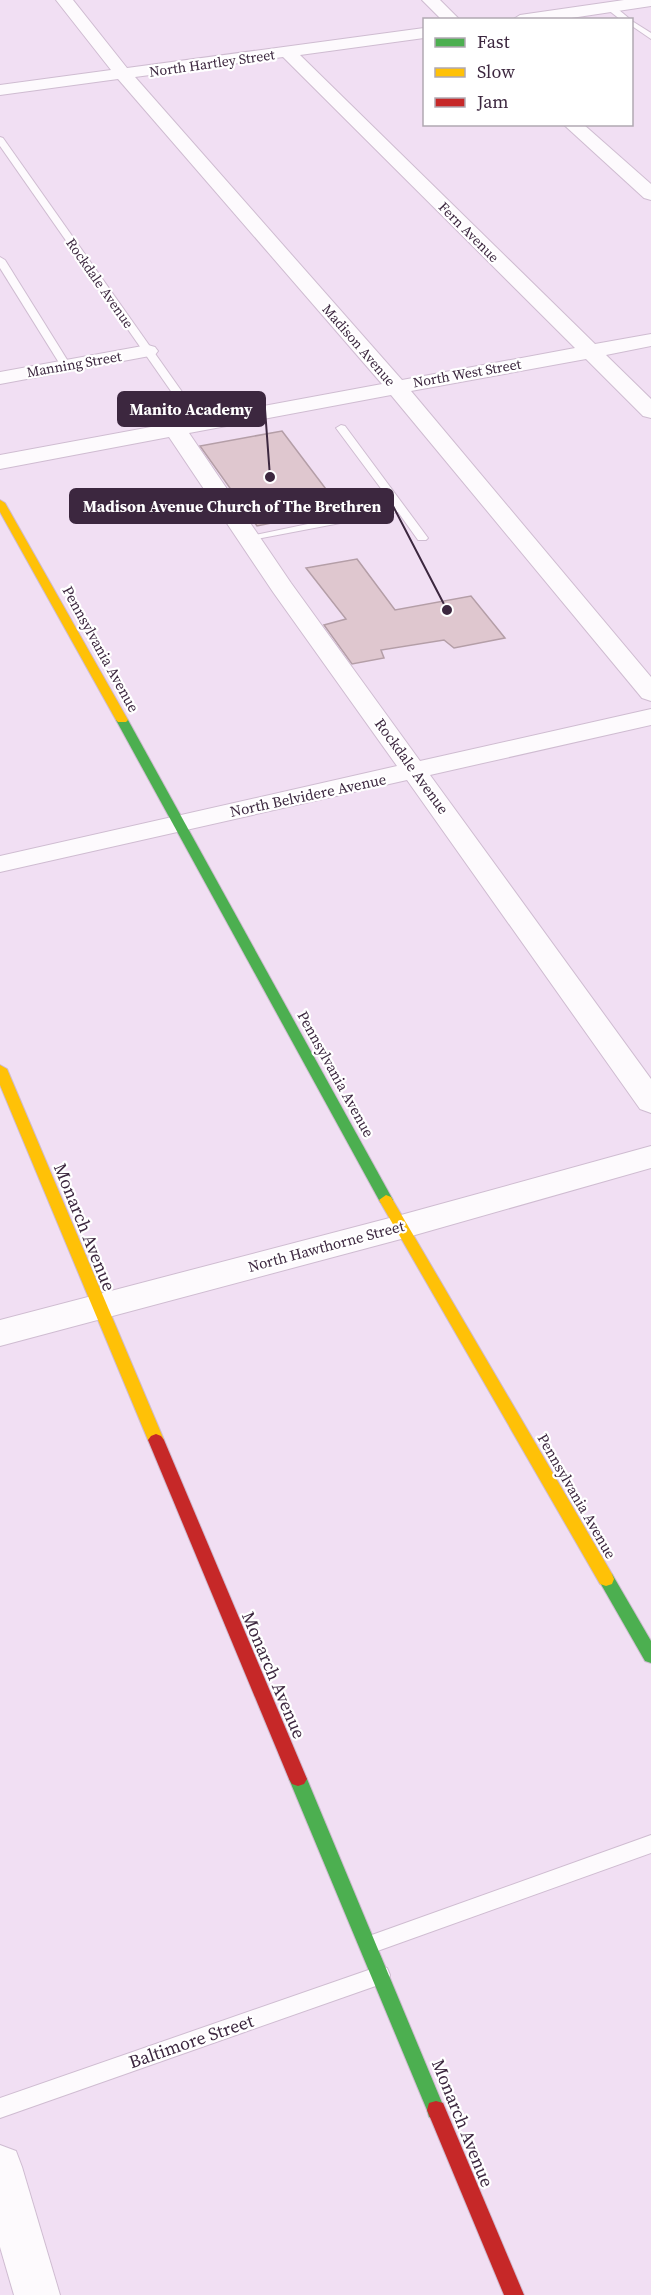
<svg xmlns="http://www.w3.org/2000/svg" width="651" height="2295" viewBox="0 0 651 2295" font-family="'Source Serif 4',serif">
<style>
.building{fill:#dfc7cf;stroke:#b49ea7;stroke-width:1.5}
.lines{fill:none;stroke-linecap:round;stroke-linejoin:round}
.lane-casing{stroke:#cfbcd1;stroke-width:2}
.street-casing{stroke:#cfbcd1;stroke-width:2}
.fast-casing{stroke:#cfbcd1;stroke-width:2}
.slow-casing{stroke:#cfbcd1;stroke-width:2}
.jam-casing{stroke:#cfbcd1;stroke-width:2}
.lane{fill:#fdfafd;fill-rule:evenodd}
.street{fill:#fdfafd;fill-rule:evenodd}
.fast{fill:#4caf50;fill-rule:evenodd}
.slow{fill:#ffc107;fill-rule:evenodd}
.jam{fill:#c62828;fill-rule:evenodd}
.labels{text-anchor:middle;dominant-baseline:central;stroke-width:4.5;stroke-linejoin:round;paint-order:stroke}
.far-street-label{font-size:14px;fill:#3c273f;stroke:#fff}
.street-label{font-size:15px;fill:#3c273f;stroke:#fff}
.near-street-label{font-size:18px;fill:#3c273f;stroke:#fff}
.leader{fill:none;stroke:#3c273f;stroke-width:2}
.callout-dot{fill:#3c273f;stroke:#fff;stroke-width:2}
.callout{fill:#3c273f;stroke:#3c273f;stroke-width:2}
.callout-label{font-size:16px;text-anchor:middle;font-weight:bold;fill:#fff}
</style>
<rect width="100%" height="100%" fill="#f1dff3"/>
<g class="building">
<path d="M282 431 341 509 257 526 200 446Z"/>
<path d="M357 559 395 610 471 596 505 638 454 648 444 640 381 650 384 658 352 664 324 625 346 619 306 568Z"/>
</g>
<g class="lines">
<defs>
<g id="lane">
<path d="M607 5H613L631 20H621L607 9Z"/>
<path d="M632 21 651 33V39L632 26Z"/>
<path d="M0 137 3 138 204 423V427H196L0 146Z"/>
<path d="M0 257 5 260 71 366 70 368 61 366 0 268Z"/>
<path d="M341 425 345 426 428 538 426 540H418L398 512 246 541V537L250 536 394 506 336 428Z"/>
<path d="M651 1835V1853L369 1954 362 1952 359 1945 362 1938 369 1936Z"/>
<path d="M380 1966 387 1968 390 1975 387 1982 0 2118V2098Z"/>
</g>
<g id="street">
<path d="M56 0H73L127 68 424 28V38L300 55 595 344 651 334V346L606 355 651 399V418L643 416 586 359 411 391 651 677V701L642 698 391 395 189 433 291 583 420 761 651 709V725L430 775 651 1079V1113L640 1109 407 780 0 872V856L397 766 273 592 169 437 0 469V455L382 384 118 79 0 95V85L111 70ZM283 57 575 348 402 380 135 77Z"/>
<path d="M422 0H440L460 20H442Z"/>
<path d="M624 0H651V6L558 20H512L520 15Z"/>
<path d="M563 124H583L651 184V200L644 198Z"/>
<path d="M148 345 155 347 158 351 155 355 0 384V372Z"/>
<path d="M651 1146V1168L401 1239 0 1346V1320L401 1215Z"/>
<path d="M0 2145 16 2151 22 2167 60 2295H14L0 2247Z"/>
</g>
<g id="fast">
<path d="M122 717 128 720 393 1200 391 1203H381L379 1200 116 720Z"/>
<path d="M606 1572 612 1574 651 1641V1663L645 1661 598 1579 600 1574Z"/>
<path d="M298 1772 304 1774 307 1779 445 2110 443 2117 436 2119 429 2117 427 2110 289 1779 292 1774Z"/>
</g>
<g id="slow">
<path d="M0 500 5 503 128 720 126 722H118L116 720 0 512Z"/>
<path d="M0 1065 7 1069 164 1440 161 1444 156 1446 151 1444 148 1440 0 1085Z"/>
<path d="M386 1195 391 1197 612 1574 614 1579 612 1584 606 1586 600 1584 379 1200Z"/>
</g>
<g id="jam">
<path d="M156 1434 161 1436 164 1440 307 1779 304 1784 298 1786 292 1784 289 1779 148 1440 151 1436Z"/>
<path d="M436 2101 443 2103 524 2295H504L427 2110 429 2103Z"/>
</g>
</defs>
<use href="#lane" class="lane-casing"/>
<use href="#street" class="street-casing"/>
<use href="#fast" class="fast-casing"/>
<use href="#slow" class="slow-casing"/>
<use href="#jam" class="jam-casing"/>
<use href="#lane" class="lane"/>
<use href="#street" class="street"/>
<use href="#fast" class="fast"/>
<use href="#slow" class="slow"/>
<use href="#jam" class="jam"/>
</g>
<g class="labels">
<g class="far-street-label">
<text transform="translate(212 63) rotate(-8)">North Hartley Street</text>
<text transform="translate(469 232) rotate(45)">Fern Avenue</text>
<text transform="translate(100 283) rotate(55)">Rockdale Avenue</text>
<text transform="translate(359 345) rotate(49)">Madison Avenue</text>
<text transform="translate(74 364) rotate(-10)">Manning Street</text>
<text transform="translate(467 373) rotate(-10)">North West Street</text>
</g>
<g class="street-label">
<text transform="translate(101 649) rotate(61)">Pennsylvania Avenue</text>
<text transform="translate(412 766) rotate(54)">Rockdale Avenue</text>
<text transform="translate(308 795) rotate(-12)">North Belvidere Avenue</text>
<text transform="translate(336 1074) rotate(61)">Pennsylvania Avenue</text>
<text transform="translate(326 1246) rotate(-15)">North Hawthorne Street</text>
<text transform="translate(577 1496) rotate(60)">Pennsylvania Avenue</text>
</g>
<g class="near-street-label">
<text transform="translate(85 1227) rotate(68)">Monarch Avenue</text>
<text transform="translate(274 1675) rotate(67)">Monarch Avenue</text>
<text transform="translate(191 2041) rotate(-19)">Baltimore Street</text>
<text transform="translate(463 2123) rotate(68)">Monarch Avenue</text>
</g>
</g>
<path class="leader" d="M270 477L265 409M447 610L393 506"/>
<g class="callout-dot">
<circle cx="270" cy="477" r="6"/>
<circle cx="447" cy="610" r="6"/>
</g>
<g class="callout">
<rect x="118" y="392" width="147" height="34" rx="6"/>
<rect x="70" y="489" width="323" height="34" rx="6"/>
</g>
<g class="callout-label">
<text x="191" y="415">Manito Academy</text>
<text x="232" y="512">Madison Avenue Church of The Brethren</text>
</g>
<rect x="423" y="18" width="210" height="108" fill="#ffffff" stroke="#b1a9b2" stroke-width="1.5"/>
<rect x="435" y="38" width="30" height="9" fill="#4caf50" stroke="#b1a9b2" stroke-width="1.5"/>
<text x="477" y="48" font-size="18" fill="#3c273f">Fast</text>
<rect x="435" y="68" width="30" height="9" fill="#ffc107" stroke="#b1a9b2" stroke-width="1.5"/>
<text x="477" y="78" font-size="18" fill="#3c273f">Slow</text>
<rect x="435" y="98" width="30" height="9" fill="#c62828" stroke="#b1a9b2" stroke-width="1.5"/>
<text x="477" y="108" font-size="18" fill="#3c273f">Jam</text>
</svg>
